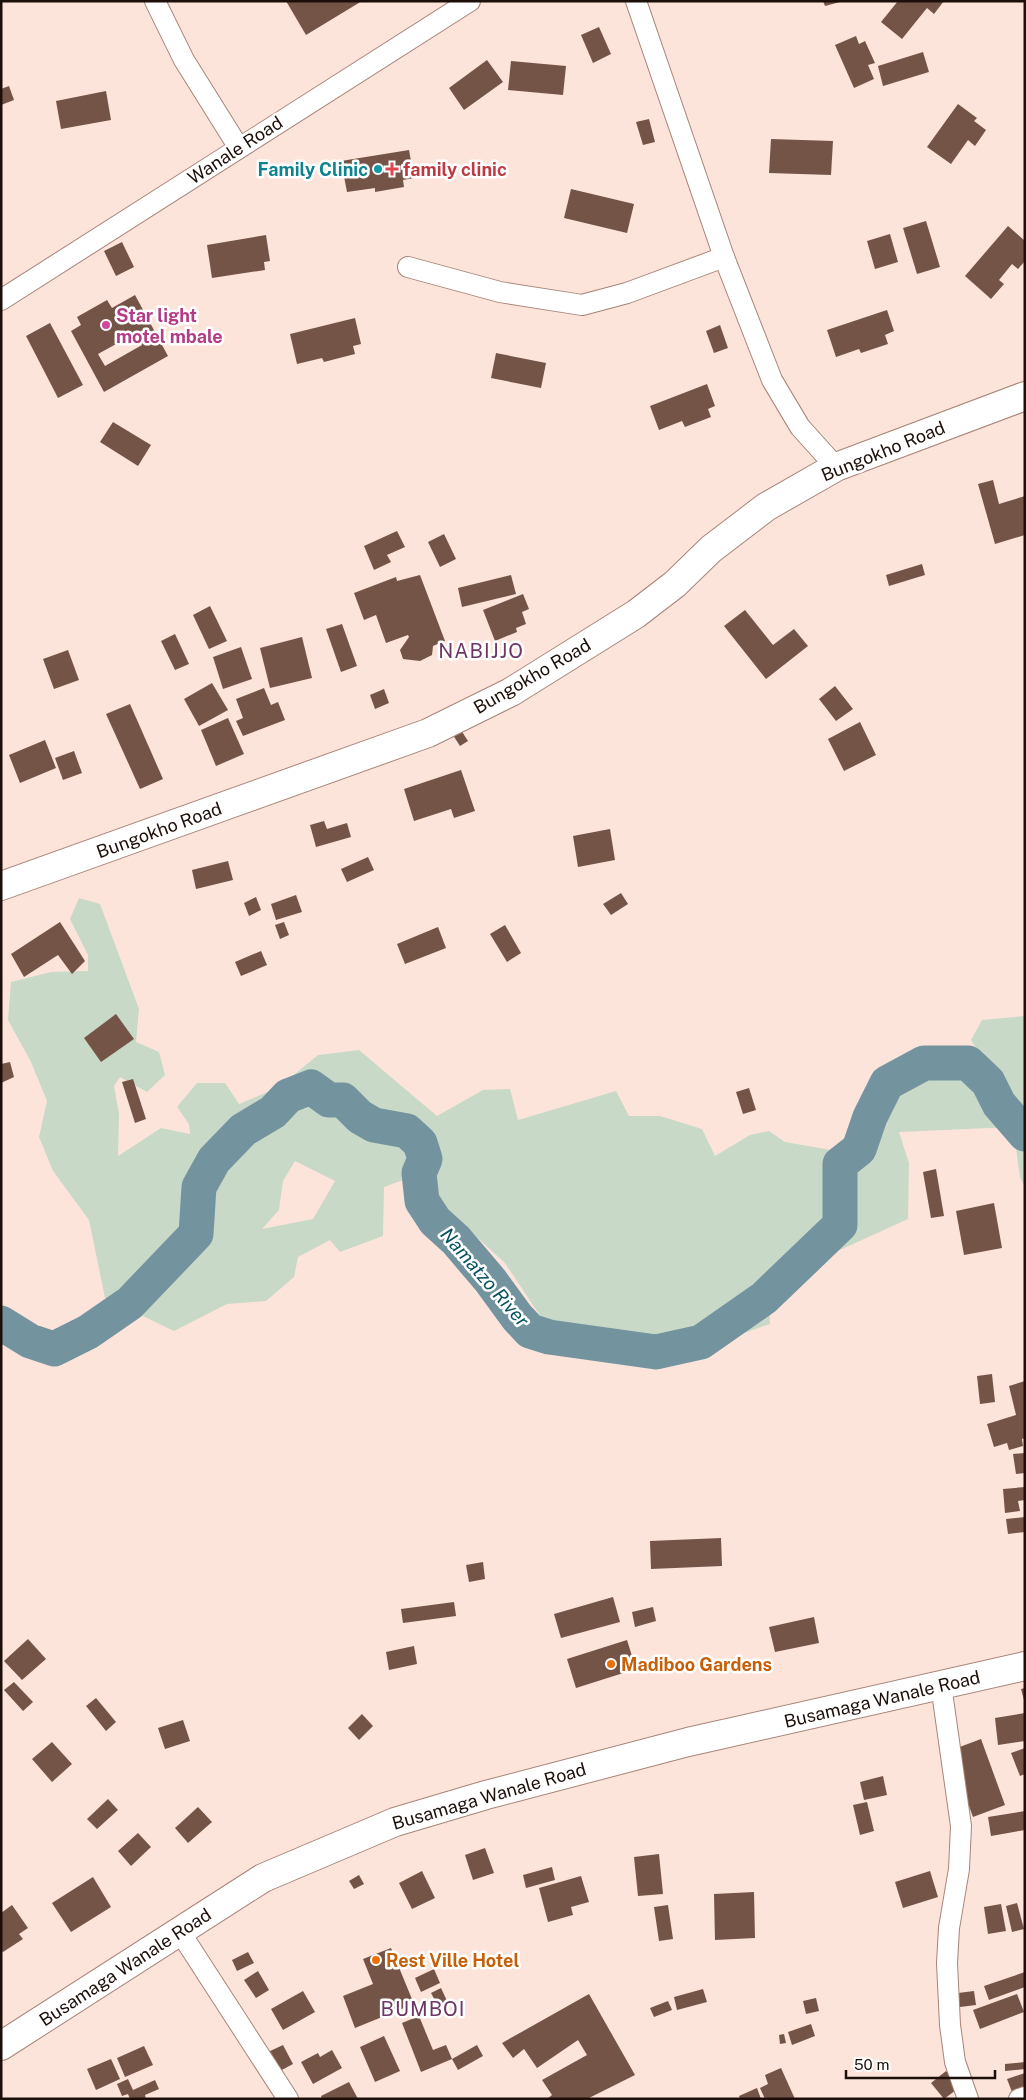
<svg xmlns="http://www.w3.org/2000/svg" width="1026" height="2100" viewBox="0 0 1026 2100" font-family="'Public Sans',sans-serif">
<style>
.green{fill:#c9d9c8;fill-rule:evenodd}
.lines{fill:none;stroke-linecap:round;stroke-linejoin:round}
.river{stroke:#73949f;stroke-width:35}
.building{fill:#745447;fill-rule:evenodd}
.street-casing{stroke:#a88477;stroke-width:22}
.secondary-casing{stroke:#a88477;stroke-width:30}
.street{stroke:#fff;stroke-width:20}
.secondary{stroke:#fff;stroke-width:28}
.culture-dot{fill:#0f9aa8;stroke:#fff;stroke-width:2}
.health-dot{fill:#e0444e;stroke:#fff;stroke-width:2}
.hotel-dot{fill:#d1479c;stroke:#fff;stroke-width:2}
.food-dot{fill:#e8710a;stroke:#fff;stroke-width:2}
.labels{text-anchor:middle;dominant-baseline:central;stroke-width:5;stroke-linejoin:round;paint-order:stroke}
.street-label{font-size:18px;fill:#1c0f0a;stroke:#fff}
.culture-label{font-size:18px;font-weight:bold;fill:#0d838f;stroke:#fff;text-anchor:end}
.health-label{font-size:18px;font-weight:bold;fill:#be3a42;stroke:#fff;text-anchor:start}
.hotel-label{font-size:18px;font-weight:bold;fill:#b23c85;stroke:#fff;text-anchor:start}
.food-label{font-size:18px;font-weight:bold;fill:#c56008;stroke:#fff;text-anchor:start}
.water-label{font-size:19px;font-style:italic;fill:#065162;stroke:#fff}
.quarter-label{font-size:20px;letter-spacing:1px;fill:#6e3664;stroke:#fff}
</style>
<rect width="100%" height="100%" fill="#fce4db"/>
<path class="green" d="M79 898 100 904 139 1009 136 1042 159 1052 165 1075 147 1092 120 1077 114 1086 119 1114 118 1156 161 1128 190 1134 189 1124 177 1107 197 1083H225L239 1104 279 1087 318 1055 359 1050 437 1116 483 1090 510 1089 518 1120 616 1091 629 1116H660L702 1129 715 1156 750 1135 769 1131 785 1142 831 1150 855 1139C862 1119 868 1094 881 1078 895 1061 930 1056 950 1051L967 1074 1006 1097 971 1040 982 1020 1025 1016V1187L1020 1177 1013 1127 899 1132 909 1163 908 1219 818 1260 769 1278 770 1324 681 1355 651 1359 601 1354 549 1329 505 1263 411 1177 384 1187 383 1236 340 1252 330 1240 298 1257 294 1277 266 1301 227 1304 174 1331 105 1298 89 1220 53 1171 39 1137 47 1101 31 1062 8 1020 11 982 51 972 88 971V955L70 919ZM295 1161 335 1181 313 1219 262 1229 279 1210 283 1181Z"/>
<g class="lines">
<path class="river" d="M1 1323 30 1341 54 1349 88 1332 130 1303 196 1234 199 1187 214 1160 243 1130 273 1112 288 1096 311 1087 329 1100H343L360 1117 374 1125 407 1131 420 1143 425 1159 419 1173 422 1201 435 1221 456 1240 490 1280 517 1317 530 1331 549 1337 656 1352 701 1342 764 1298 840 1225V1164L859 1149 870 1117 887 1083 924 1063H968L988 1082 999 1104 1025 1134"/>
</g>
<g class="building">
<path d="M286 1H362L306 35Z"/>
<path d="M823 1H840V2L825 6Z"/>
<path d="M898 1H944L934 14 927 8 902 39 881 22Z"/>
<path d="M599 27 611 54 593 63 581 35Z"/>
<path d="M856 36 859 44 865 41 875 63 868 65 874 79 854 88 835 45Z"/>
<path d="M923 52 929 72 883 86 878 66Z"/>
<path d="M487 60 503 82 464 110 449 88Z"/>
<path d="M511 61 566 66 563 95 508 90Z"/>
<path d="M9 86 14 100 1 105V89Z"/>
<path d="M106 91 111 120 61 129 56 101Z"/>
<path d="M958 104 977 118 974 121 986 130 975 146 968 140 951 164 927 147Z"/>
<path d="M649 119 655 142 643 145 636 122Z"/>
<path d="M771 139 833 141 831 175 769 173Z"/>
<path d="M409 150 414 178 403 180 404 187 375 192V188L347 192 341 161Z"/>
<path d="M571 189 634 204 627 233 564 218Z"/>
<path d="M926 221 940 267 917 274 903 228Z"/>
<path d="M1008 226 1025 241V261L1018 269 1012 264 999 280 1004 284 991 299 965 276Z"/>
<path d="M890 234 898 262 875 269 867 241Z"/>
<path d="M266 235 270 261 264 262 265 270 212 278 207 245Z"/>
<path d="M122 242 134 267 116 276 104 251Z"/>
<path d="M135 295 168 356 104 392 71 331 81 325 77 317 107 300 112 308ZM136 333 142 345 105 366 98 354Z"/>
<path d="M887 310 894 331 885 335 888 344 861 353 859 349 836 357 827 330Z"/>
<path d="M355 318 361 344 353 346 355 354 324 362 322 358 297 364 290 334Z"/>
<path d="M50 323 83 385 58 398 26 336Z"/>
<path d="M720 325 728 348 714 353 706 331Z"/>
<path d="M496 353 546 363 541 388 491 378Z"/>
<path d="M707 384 715 406 708 409 711 417 685 427 682 421 659 430 650 406Z"/>
<path d="M113 422 151 445 138 466 100 442Z"/>
<path d="M993 480 999 504 1025 496V535L995 544 978 484Z"/>
<path d="M397 531 405 547 387 555 391 562 374 570 364 546Z"/>
<path d="M444 534 456 559 440 567 428 542Z"/>
<path d="M922 564 925 575 889 586 886 575Z"/>
<path d="M420 575 445 641 433 646 432 655 420 661 403 659 400 650 409 637 408 635 386 643 376 615 364 620 354 593 396 577 397 581Z"/>
<path d="M511 575 516 594 462 607 458 588Z"/>
<path d="M523 594 529 609 522 612 526 624 516 628 517 632 495 641 483 610Z"/>
<path d="M210 606 227 641 209 649 193 615Z"/>
<path d="M745 610 773 645 794 629 808 646 766 679 724 626Z"/>
<path d="M342 624 357 666 341 672 326 629Z"/>
<path d="M175 634 189 664 175 670 161 641Z"/>
<path d="M302 637 312 678 270 688 260 648Z"/>
<path d="M241 647 252 679 223 689 213 657Z"/>
<path d="M68 650 79 680 54 689 43 659Z"/>
<path d="M212 683 228 710 199 726 184 699Z"/>
<path d="M835 686 853 709 836 721 819 699Z"/>
<path d="M264 688 271 705 278 702 285 720 243 736 236 721 243 718 236 699Z"/>
<path d="M384 689 389 703 375 709 370 695Z"/>
<path d="M130 704 163 779 140 789 106 714Z"/>
<path d="M228 718 244 754 216 766 201 730Z"/>
<path d="M860 722 876 755 844 771 828 739Z"/>
<path d="M457 724 468 741 460 746 449 729Z"/>
<path d="M45 740 56 768 20 783 9 755Z"/>
<path d="M74 751 82 773 63 780 55 758Z"/>
<path d="M461 770 475 811 454 818 451 809 414 821 404 789Z"/>
<path d="M324 821 327 829 347 823 351 837 316 847 310 825Z"/>
<path d="M610 829 615 860 578 867 573 836Z"/>
<path d="M368 857 374 870 347 882 341 869Z"/>
<path d="M228 861 233 880 196 889 192 870Z"/>
<path d="M621 893 628 904 611 915 603 904Z"/>
<path d="M296 895 302 912 276 920 271 904Z"/>
<path d="M256 897 261 910 249 916 244 903Z"/>
<path d="M60 922 85 961 72 974 58 955 24 977 11 954Z"/>
<path d="M284 922 289 935 280 939 275 925Z"/>
<path d="M505 925 521 953 507 962 490 934Z"/>
<path d="M438 927 446 948 405 964 397 944Z"/>
<path d="M261 951 267 965 241 976 235 962Z"/>
<path d="M116 1014 134 1039 101 1062 84 1038Z"/>
<path d="M10 1062 14 1077 1 1083V1064Z"/>
<path d="M133 1079 146 1119 135 1123 122 1082Z"/>
<path d="M749 1088 756 1110 743 1114 736 1092Z"/>
<path d="M936 1169 944 1216 931 1218 923 1172Z"/>
<path d="M994 1203 1002 1248 964 1255 956 1211Z"/>
<path d="M992 1374 995 1402 980 1404 977 1376Z"/>
<path d="M1025 1381V1438L1022 1439 1023 1446 1009 1450 1007 1443 994 1447 987 1424 1016 1415 1009 1386Z"/>
<path d="M1025 1453V1473L1016 1474 1013 1454Z"/>
<path d="M1025 1487V1500L1018 1501 1020 1511 1005 1513 1003 1489Z"/>
<path d="M1025 1517V1532L1008 1534 1006 1519Z"/>
<path d="M721 1538 722 1566 651 1569 650 1541Z"/>
<path d="M483 1562 485 1579 469 1582 466 1565Z"/>
<path d="M613 1597 620 1622 561 1638 554 1614Z"/>
<path d="M454 1602 456 1616 403 1623 401 1609Z"/>
<path d="M653 1607 656 1621 635 1627 632 1612Z"/>
<path d="M814 1617 819 1643 775 1652 769 1627Z"/>
<path d="M28 1639 46 1659 22 1680 4 1661Z"/>
<path d="M627 1640 636 1669 576 1688 567 1659Z"/>
<path d="M414 1646 417 1664 389 1670 386 1652Z"/>
<path d="M14 1682 33 1702 23 1711 4 1690Z"/>
<path d="M1025 1688V1700H1024L1021 1689Z"/>
<path d="M96 1698 116 1722 106 1731 86 1706Z"/>
<path d="M1025 1713V1741L998 1745 995 1718Z"/>
<path d="M362 1714 373 1726 359 1740 348 1728Z"/>
<path d="M183 1720 190 1741 165 1749 158 1728Z"/>
<path d="M981 1739 1005 1805 973 1817 949 1751Z"/>
<path d="M52 1742 72 1764 52 1782 32 1759Z"/>
<path d="M1025 1748V1774L1020 1776 1011 1753Z"/>
<path d="M883 1776 887 1795 864 1800 860 1782Z"/>
<path d="M108 1799 118 1810 97 1829 87 1819Z"/>
<path d="M867 1802 874 1831 860 1835 853 1805Z"/>
<path d="M198 1807 212 1822 188 1843 175 1828Z"/>
<path d="M1025 1811V1830L991 1836 988 1817Z"/>
<path d="M138 1833 151 1847 131 1866 118 1851Z"/>
<path d="M485 1848 494 1873 473 1880 465 1855Z"/>
<path d="M659 1854 663 1894 638 1896 634 1857Z"/>
<path d="M552 1867 555 1880 526 1888 523 1875Z"/>
<path d="M422 1871 435 1898 412 1909 399 1883Z"/>
<path d="M930 1871 938 1897 903 1908 895 1882Z"/>
<path d="M359 1875 364 1884 354 1889 349 1881Z"/>
<path d="M581 1876 589 1902 571 1907 573 1915 548 1922 539 1888Z"/>
<path d="M93 1877 111 1907 71 1932 52 1903Z"/>
<path d="M754 1892 755 1938 715 1940 714 1894Z"/>
<path d="M1017 1903 1024 1929 1012 1932 1006 1906Z"/>
<path d="M1001 1904 1006 1931 988 1934 984 1907Z"/>
<path d="M12 1905 28 1928 19 1934 23 1939 3 1952 1 1950V1913Z"/>
<path d="M668 1905 673 1939 659 1941 654 1907Z"/>
<path d="M391 1948 414 2004 355 2028 343 1996 373 1984 363 1959Z"/>
<path d="M248 1952 254 1963 237 1971 232 1960Z"/>
<path d="M434 1969 440 1983 421 1992 415 1978Z"/>
<path d="M258 1971 269 1990 256 1998 244 1980Z"/>
<path d="M1025 1972V1987L989 2000 984 1986Z"/>
<path d="M441 1988 448 2003 439 2008 431 1993Z"/>
<path d="M703 1989 707 2002 677 2010 674 1997Z"/>
<path d="M303 1991 315 2012 283 2030 271 2009Z"/>
<path d="M974 1991 976 2005 960 2007 958 1993Z"/>
<path d="M589 1994 635 2075 587 2099H547L552 2095 542 2080 587 2055 578 2040 537 2068 524 2049 513 2058 502 2043Z"/>
<path d="M1017 1994 1024 2012 980 2029 973 2010Z"/>
<path d="M816 1998 819 2011 806 2014 803 2001Z"/>
<path d="M668 2001 672 2010 654 2017 650 2008Z"/>
<path d="M419 2016 433 2050 446 2045 452 2059 421 2072 402 2023Z"/>
<path d="M811 2024 815 2036 792 2045 788 2032Z"/>
<path d="M784 2034 786 2043 780 2044 779 2035Z"/>
<path d="M384 2036 400 2071 375 2082 360 2047Z"/>
<path d="M283 2045 293 2064 278 2072 268 2052Z"/>
<path d="M477 2045 483 2056 458 2070 452 2059Z"/>
<path d="M144 2046 153 2065 125 2077 117 2058Z"/>
<path d="M332 2050 342 2068 313 2084 301 2062 318 2053 320 2057Z"/>
<path d="M111 2059 120 2079 96 2090 87 2069Z"/>
<path d="M1025 2062V2069L1005 2071V2064Z"/>
<path d="M781 2068 795 2099H765L760 2088 768 2084 765 2075Z"/>
<path d="M946 2071 960 2087 944 2099 931 2083Z"/>
<path d="M1025 2073V2088L1012 2092 1007 2079Z"/>
<path d="M128 2079 133 2090 155 2080 159 2089 145 2095 146 2099H130L128 2094 122 2096 117 2084Z"/>
<path d="M349 2082 358 2099H322L321 2096Z"/>
<path d="M757 2088 761 2099H740L739 2096Z"/>
</g>
<g class="lines">
<defs>
<g id="street">
<path d="M155 1 184 60 239 148"/>
<path d="M636 1 724 257 772 380 800 427 836 467"/>
<path d="M408 267 500 292 582 305 627 293 724 257"/>
<path d="M1 300 470 1"/>
<path d="M941 1685 961 1826 959 1869 949 1928 947 1963 950 2025 955 2062 968 2099"/>
<path d="M180 1932 288 2099"/>
<path d="M1019 2099 1025 2097"/>
</g>
<g id="secondary">
<path d="M1 886 428 733 511 692 636 614 675 584 711 549 766 507 836 467 1025 396"/>
<path d="M1 2046 263 1878 395 1822 486 1795 688 1742 1025 1666"/>
</g>
</defs>
<use href="#street" class="street-casing"/>
<use href="#secondary" class="secondary-casing"/>
<use href="#street" class="street"/>
<use href="#secondary" class="secondary"/>
</g>
<circle class="culture-dot" cx="378" cy="169" r="5"/>
<path class="health-dot" d="M389.5 161.5h5v5h5v5h-5v5h-5v-5h-5v-5h5z"/>
<circle class="hotel-dot" cx="106" cy="325" r="5"/>
<g class="food-dot">
<circle cx="611" cy="1664" r="5"/>
<circle cx="376" cy="1960" r="5"/>
</g>
<g class="labels">
<g class="street-label">
<text transform="translate(235 150) rotate(-33)">Wanale Road</text>
<text transform="translate(883 451) rotate(-22)">Bungokho Road</text>
<text transform="translate(532 676) rotate(-30)">Bungokho Road</text>
<text transform="translate(159 830) rotate(-20)">Bungokho Road</text>
<text transform="translate(882 1699) rotate(-13)">Busamaga Wanale Road</text>
<text transform="translate(489 1796) rotate(-16)">Busamaga Wanale Road</text>
<text transform="translate(125 1967) rotate(-33)">Busamaga Wanale Road</text>
</g>
<g class="culture-label">
<text x="368" y="169">Family Clinic</text>
</g>
<g class="health-label">
<text x="403" y="169">family clinic</text>
</g>
<g class="hotel-label">
<text x="116" y="315">Star light<tspan x="116" dy="21">motel mbale</tspan></text>
</g>
<g class="food-label">
<text x="621" y="1664">Madiboo Gardens</text>
<text x="386" y="1960">Rest Ville Hotel</text>
</g>
<g class="water-label">
<text transform="translate(485 1277) rotate(49)">Namatzo River</text>
</g>
<g class="quarter-label">
<text x="481" y="651">NABIJJO</text>
<text x="423" y="2009">BUMBOI</text>
</g>
</g>
<rect width="1026" height="2100" fill="none" stroke="#1c0f0a" stroke-width="5"/>
<path d="M846 2070v8h149v-8" fill="none" stroke="#1c0f0a" stroke-width="2.5"/>
<text x="854" y="2070" font-size="15" fill="#1c0f0a" stroke="#ffffff" stroke-width="4" paint-order="stroke">50 m</text>
</svg>
